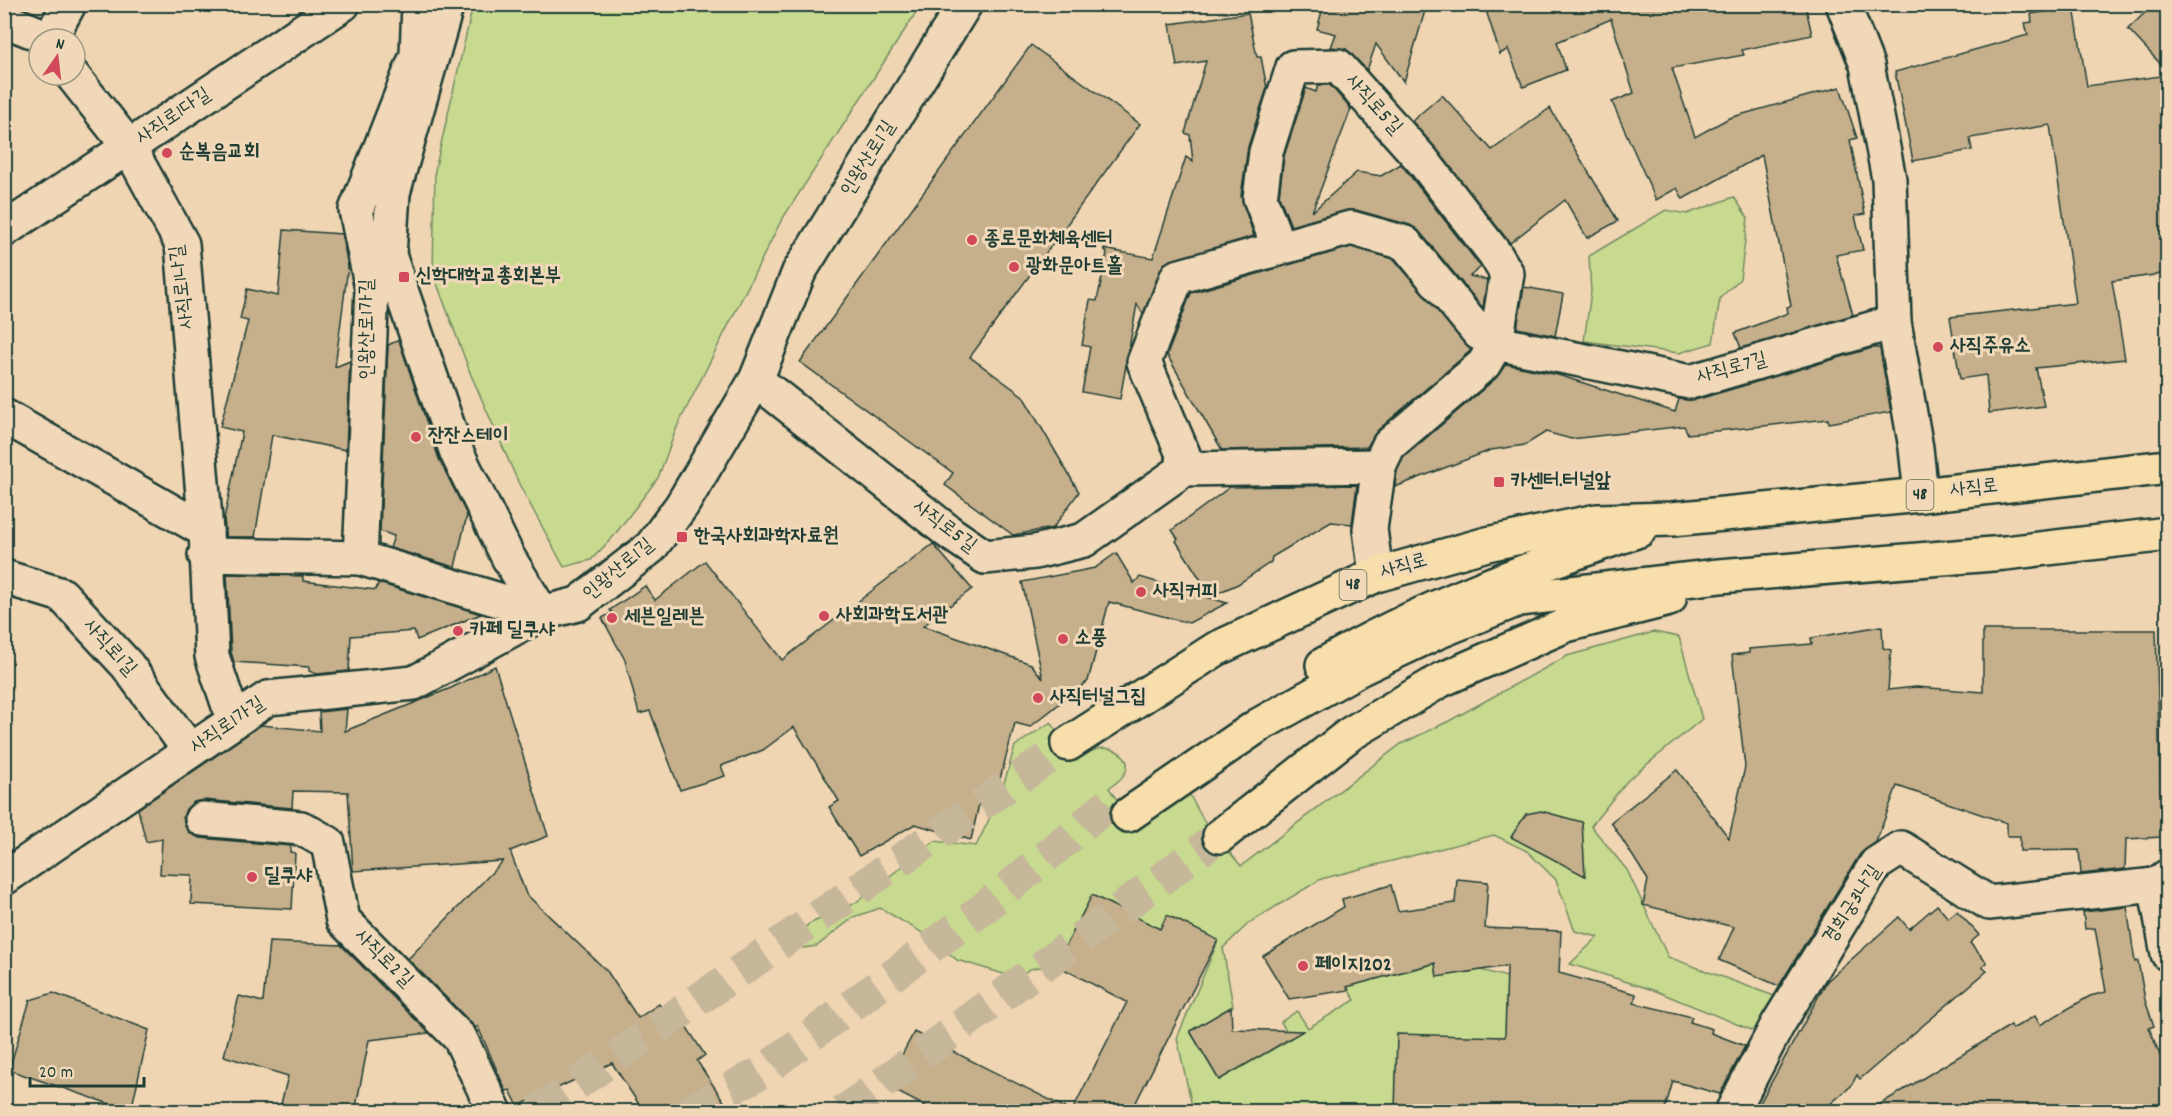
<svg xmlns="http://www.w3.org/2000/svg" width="2172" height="1116" viewBox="0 0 2172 1116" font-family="Dekko,'Poor Story',sans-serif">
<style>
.green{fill:#c7da8f;stroke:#738c62;stroke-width:1.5}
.building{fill:#c6af8b;stroke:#1f3d34;stroke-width:1.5}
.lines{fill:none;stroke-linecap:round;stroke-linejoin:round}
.primary-tunnel{stroke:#c6b79a;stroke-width:33;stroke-dasharray:33 16;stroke-linecap:butt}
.minor-casing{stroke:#1f3d34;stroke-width:38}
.primary-casing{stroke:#1f3d34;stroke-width:38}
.minor{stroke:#f0d8b8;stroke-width:33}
.primary{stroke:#f8deab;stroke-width:33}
.poi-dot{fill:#d1495b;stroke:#f0d8b8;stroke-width:2}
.labels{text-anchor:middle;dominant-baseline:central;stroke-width:6;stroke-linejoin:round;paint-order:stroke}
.shield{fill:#f0d8b8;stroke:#5e6c5c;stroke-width:1.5}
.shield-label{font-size:18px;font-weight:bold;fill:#1f3d34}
.street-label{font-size:20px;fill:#1f3d34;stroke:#f0d8b8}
.poi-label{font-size:20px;font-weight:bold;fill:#1f3d34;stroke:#f0d8b8;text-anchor:start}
</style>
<rect width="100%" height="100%" fill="#f0d5b3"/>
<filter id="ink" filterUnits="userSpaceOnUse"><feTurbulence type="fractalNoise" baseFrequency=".0167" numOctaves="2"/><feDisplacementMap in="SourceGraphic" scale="12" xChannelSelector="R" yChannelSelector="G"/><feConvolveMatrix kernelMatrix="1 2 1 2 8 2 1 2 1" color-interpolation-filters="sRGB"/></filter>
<g filter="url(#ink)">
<g class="green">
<path d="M473 5H921L781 221 677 427 658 478 613 537 591 560 564 567 519 484 471 375 433 273 435 170Z"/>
<path d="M1734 197 1748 218 1740 279 1720 298 1713 343 1679 353 1584 341 1591 292 1589 256 1666 210 1687 214Z"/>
<path d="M1654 632 1679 637 1702 719 1627 781 1591 826 1627 870 1668 957 1785 1000 1766 1036 1656 991 1570 964 1598 937 1575 931 1556 880 1527 851 1494 835 1321 879 1249 923 1223 948 1233 1006 1190 1031 1219 1080 1291 1039 1281 1022 1297 1011 1308 1028 1355 1000 1346 986 1435 964 1437 977 1481 970 1507 977V1029L1500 1111H1193L1177 1038 1218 941 1167 915 1160 929 1067 946 1059 943 1046 966 1030 969 1017 978 957 960 928 936 880 908 854 917 817 946 803 948 794 937 809 924 855 903 935 841 976 846 1000 797 1015 746 1051 722 1076 761C1083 757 1090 751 1097 749 1111 746 1132 754 1126 771 1123 778 1115 784 1109 788L1133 824 1186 788 1204 821 1241 866 1401 744 1449 721 1567 656Z"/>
</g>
<g class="building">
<path d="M1324 4H1427L1404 82 1376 44 1367 70 1346 49 1331 47 1336 34 1317 29Z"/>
<path d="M1484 4H1805L1812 35 1742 50 1744 55 1672 68 1695 137 1729 118 1840 87 1857 138 1850 140 1865 214 1855 216 1863 250 1836 255 1853 315 1741 348 1735 333 1788 313 1787 307 1791 306 1762 155 1683 199 1677 188 1656 200 1612 102 1634 93 1611 19 1557 42 1566 70 1523 87 1508 49 1500 54Z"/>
<path d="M2154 4H2168V72L2128 29Z"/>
<path d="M2074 7 2087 86 2168 75V273L2112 281 2125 359 2036 368 2044 406 1989 413 1986 375 1960 379 1950 317 2076 303 2050 125 1970 138 1972 150 1913 161 1895 72 2028 35 2025 23 2032 22 2031 14Z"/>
<path d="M1248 13 1257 57H1261L1267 88 1248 147 1241 196 1254 236 1165 263 1143 314 1137 304 1120 399 1082 392 1090 347 1082 345 1090 300 1097 301 1107 253 1104 249 1153 258 1186 157 1193 162 1190 135 1185 133 1206 61 1177 66 1170 24Z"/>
<path d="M1031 45 1140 124 970 357 1023 396 1079 492 1053 528 1013 535 945 485 953 473 800 362Z"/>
<path d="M1318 85H1330L1351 109 1312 212 1357 172 1381 176 1401 164 1481 267 1470 276 1487 280 1483 308 1419 231 1410 225 1356 210H1347L1291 226 1279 196 1284 156 1306 88 1316 92Z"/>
<path d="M1442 95 1492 150 1550 108 1618 221 1587 238 1565 200 1510 243 1412 121Z"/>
<path d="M284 230 342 234 348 267 335 367 350 361 346 450 272 435 255 537H226L224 519 242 432 220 427 248 321 240 319 247 289 278 296Z"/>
<path d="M1351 247 1394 259 1471 350 1469 352 1377 431 1367 447 1222 450 1167 355 1191 293Z"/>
<path d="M1524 287 1563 294 1555 336 1517 328Z"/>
<path d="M399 340 439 459 467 515 455 567 390 548 394 536 380 531 388 345Z"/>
<path d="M1872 348H1880L1891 412 1829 423 1828 419 1688 434 1684 426 1571 439 1546 432 1525 445 1491 450 1395 487 1397 471 1404 457 1496 378 1506 364 1558 375 1675 412 1679 399 1695 400Z"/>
<path d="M1357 485 1352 524 1331 522 1272 557 1271 562 1238 584 1211 596 1176 541 1178 539 1172 530 1230 487Z"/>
<path d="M933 544 972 589 923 626 1031 664 1043 679 1022 582 1095 568 1116 553 1134 583 1140 577 1227 603 1189 623 1109 602 1088 681 1030 727 1015 723 995 798 981 795 971 840 915 824 859 856 829 807 839 801 794 727 763 750 721 766 725 776 680 790 650 711 639 714 625 660 602 618 612 613 610 610 645 586 655 600 705 561 782 660Z"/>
<path d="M227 574 303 576V581L376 590 378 583 481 614 417 640 414 631 351 636 349 671 317 674 309 671V667L234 662 231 652Z"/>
<path d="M1882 626 1883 648 1891 650 1888 690 1916 687 1983 692V630H2156L2162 837 2126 839 2125 869 2081 874 2079 850 2020 851V836H2007V823L1897 786 1876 842 1860 854 1779 986 1719 960 1734 927 1643 905 1648 880 1611 822 1677 770 1729 838 1745 767 1732 655 1749 653V649L1812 644 1811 638Z"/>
<path d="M495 666 548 836 510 851 526 894 607 971 638 1018 659 1004 675 1029 684 1023 705 1055 697 1061 731 1112H644L612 1063 518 1106 510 1090 506 1091 478 1027H475L408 959 503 861 353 871 348 792 293 791 292 808 204 800 194 802 186 809 183 817 185 826 191 834 200 838 291 846 290 852 295 853 292 909 191 904 192 875 160 874 162 839 146 842 138 809 261 725 320 731 319 712 347 709 345 731 451 688Z"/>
<path d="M1541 811 1582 822 1585 876 1511 837 1526 814Z"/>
<path d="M1457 879 1488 882 1485 928 1561 931 1559 973 1636 994 1634 1003 1692 1017 1690 1022 1712 1029 1711 1033 1745 1046 1720 1094 1673 1081 1664 1112H1395L1397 1034 1505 1037 1507 966 1437 977 1435 963 1347 987 1349 990 1289 999 1263 956 1344 907 1342 899 1391 885 1398 911 1455 903Z"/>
<path d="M1092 895 1160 929 1167 915 1218 940 1131 1112H936L886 1086 914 1032 1072 1111 1127 1002 1056 965Z"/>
<path d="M1937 905 1948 918 1957 911 1979 935 1970 943 1987 963 1982 967 1987 971 1860 1079 1857 1075 1851 1086 1821 1112H1755L1827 981 1899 917 1909 929Z"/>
<path d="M2127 907 2135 962 2138 961 2145 1000 2154 1026 2149 1028 2168 1075V1112H1867L2011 1025 2012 1029 2035 1016 2040 1025 2090 996 2106 992 2095 928 2085 929 2083 912Z"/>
<path d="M269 942 341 945 429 1033 369 1040 355 1112H279L288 1076 224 1056 239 996 263 1002Z"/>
<path d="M53 993 149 1030 131 1111 9 1070 30 1000Z"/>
<path d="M1231 1007 1232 1029 1303 1031 1219 1080 1190 1031Z"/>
</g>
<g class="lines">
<g class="primary-tunnel">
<path d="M536 1112 1068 744"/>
<path d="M687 1112 760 1073 984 908 1116 798"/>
<path d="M843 1112 1220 836"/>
</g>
<defs>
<g id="minor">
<path d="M447 4 393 193 389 255 457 453 508 557 542 613 578 604 651 547 682 505 756 380 799 272 965 4"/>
<path d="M1843 4 1867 65 1889 179 1894 322 1916 448 1921 495"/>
<path d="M4 20 49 38"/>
<path d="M50 39 69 4"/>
<path d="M72 75 129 147 182 244 206 531 212 656 234 721"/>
<path d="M4 230 343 4"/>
<path d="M1279 248 1260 198 1266 152 1293 67 1338 66 1423 161 1495 254 1507 274 1496 343 1690 382 1894 322"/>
<path d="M756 380 950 533 985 557 1035 552 1084 540 1184 469 1379 466 1370 529 1376 575"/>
<path d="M4 416 206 531"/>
<path d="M1184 469 1183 454 1144 362 1177 277 1351 228 1405 243 1479 333 1496 343 1484 364 1389 445 1379 466"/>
<path d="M205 555 360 558 542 613"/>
<path d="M360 558 372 289 356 210 417 55 419 4"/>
<path d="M4 577 62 595 127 665 190 751"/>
<path d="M202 819 301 828 328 843 343 920 460 1038 495 1112"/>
<path d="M2168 876 2155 885 2168 954"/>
<path d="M4 878 268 698 414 683 542 613"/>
<path d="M1732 1112 1778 1024 1876 864 1901 848 1989 903 2155 885"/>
</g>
<g id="primary">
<path d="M1323 665C1422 607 1531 568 1639 530"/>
<path d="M1068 744 1216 649 1376 575 1487 544 1597 521 1672 519 1921 495 2168 467"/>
<path d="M1128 815 1259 725 1361 668 1435 633 1519 599 1719 576 2005 553 2168 534"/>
<path d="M1220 836 1350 734 1441 680 1566 625 1669 599"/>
</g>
</defs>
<use href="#minor" class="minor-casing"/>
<use href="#primary" class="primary-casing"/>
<use href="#minor" class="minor"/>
<use href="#primary" class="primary"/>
</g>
</g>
<g class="poi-dot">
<circle cx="167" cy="153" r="6"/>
<circle cx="972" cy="240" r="6"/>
<circle cx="1014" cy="267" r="6"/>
<rect x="398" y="271" width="12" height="12" rx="3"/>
<circle cx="1938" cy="347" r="6"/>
<circle cx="416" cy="437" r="6"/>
<rect x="1493" y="476" width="12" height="12" rx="3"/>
<rect x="676" y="531" width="12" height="12" rx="3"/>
<circle cx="1141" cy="592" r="6"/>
<circle cx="824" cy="616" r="6"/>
<circle cx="612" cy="618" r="6"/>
<circle cx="458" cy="631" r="6"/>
<circle cx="1063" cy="639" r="6"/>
<circle cx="1038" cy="698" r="6"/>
<circle cx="252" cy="877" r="6"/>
<circle cx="1303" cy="966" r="6"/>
</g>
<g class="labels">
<g class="shield">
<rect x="1906.5" y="480" width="27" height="30" rx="4.5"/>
<rect x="1339.5" y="570" width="27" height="30" rx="4.5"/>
</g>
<g class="shield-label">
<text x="1920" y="495">48</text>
<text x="1353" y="585">48</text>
</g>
<g class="street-label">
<text transform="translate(1373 105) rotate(48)">사직로5길</text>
<text transform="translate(174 117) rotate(-34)">사직로1다길</text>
<text transform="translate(869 159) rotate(-58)">인왕산로1길</text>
<text transform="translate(183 287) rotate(-97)">사직로1나길</text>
<text transform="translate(368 329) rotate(-90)">인왕산로1가길</text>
<text transform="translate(1732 369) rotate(-15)">사직로7길</text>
<text transform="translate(1974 489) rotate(-6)">사직로</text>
<text transform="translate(944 527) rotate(37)">사직로5길</text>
<text transform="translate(1404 567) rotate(-16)">사직로</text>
<text transform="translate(619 570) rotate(-40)">인왕산로1길</text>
<text transform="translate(109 648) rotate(48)">사직로1길</text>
<text transform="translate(228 726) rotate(-34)">사직로1가길</text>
<text transform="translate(1853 905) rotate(-57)">경희궁3나길</text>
<text transform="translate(383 959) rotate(45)">사직로2길</text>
</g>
<g class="poi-label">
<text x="179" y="153">순복음교회</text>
<text x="984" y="240">종로문화체육센터</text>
<text x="1026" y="267">광화문아트홀</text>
<text x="416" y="277">신학대학교총회본부</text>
<text x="1950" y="347">사직주유소</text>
<text x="428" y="437">잔잔스테이</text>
<text x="1511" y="482">카센터.터널앞</text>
<text x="694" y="537">한국사회과학자료원</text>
<text x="1153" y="592">사직커피</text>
<text x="836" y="616">사회과학도서관</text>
<text x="624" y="618">세븐일레븐</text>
<text x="470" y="631">카페 딜쿠샤</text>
<text x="1075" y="639">소풍</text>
<text x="1050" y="698">사직터널그집</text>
<text x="264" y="877">딜쿠샤</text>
<text x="1315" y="966">페이지202</text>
</g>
</g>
<rect width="2172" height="1116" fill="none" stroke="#f0d8b8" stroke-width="24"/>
<rect x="12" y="12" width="2148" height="1092" fill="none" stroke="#1f3d34" stroke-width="2" filter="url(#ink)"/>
<g transform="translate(57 57) rotate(14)"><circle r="28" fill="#f0d8b8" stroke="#9c9a83" stroke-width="1.5"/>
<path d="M0-4.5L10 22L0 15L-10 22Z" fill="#d1495b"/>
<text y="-9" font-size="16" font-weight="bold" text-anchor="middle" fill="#1f3d34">N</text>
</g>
<path d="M30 1077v9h114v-9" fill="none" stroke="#1f3d34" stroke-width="3"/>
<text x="39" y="1077" font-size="18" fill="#1f3d34" stroke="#f0d8b8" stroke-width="4.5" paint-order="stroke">20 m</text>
</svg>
